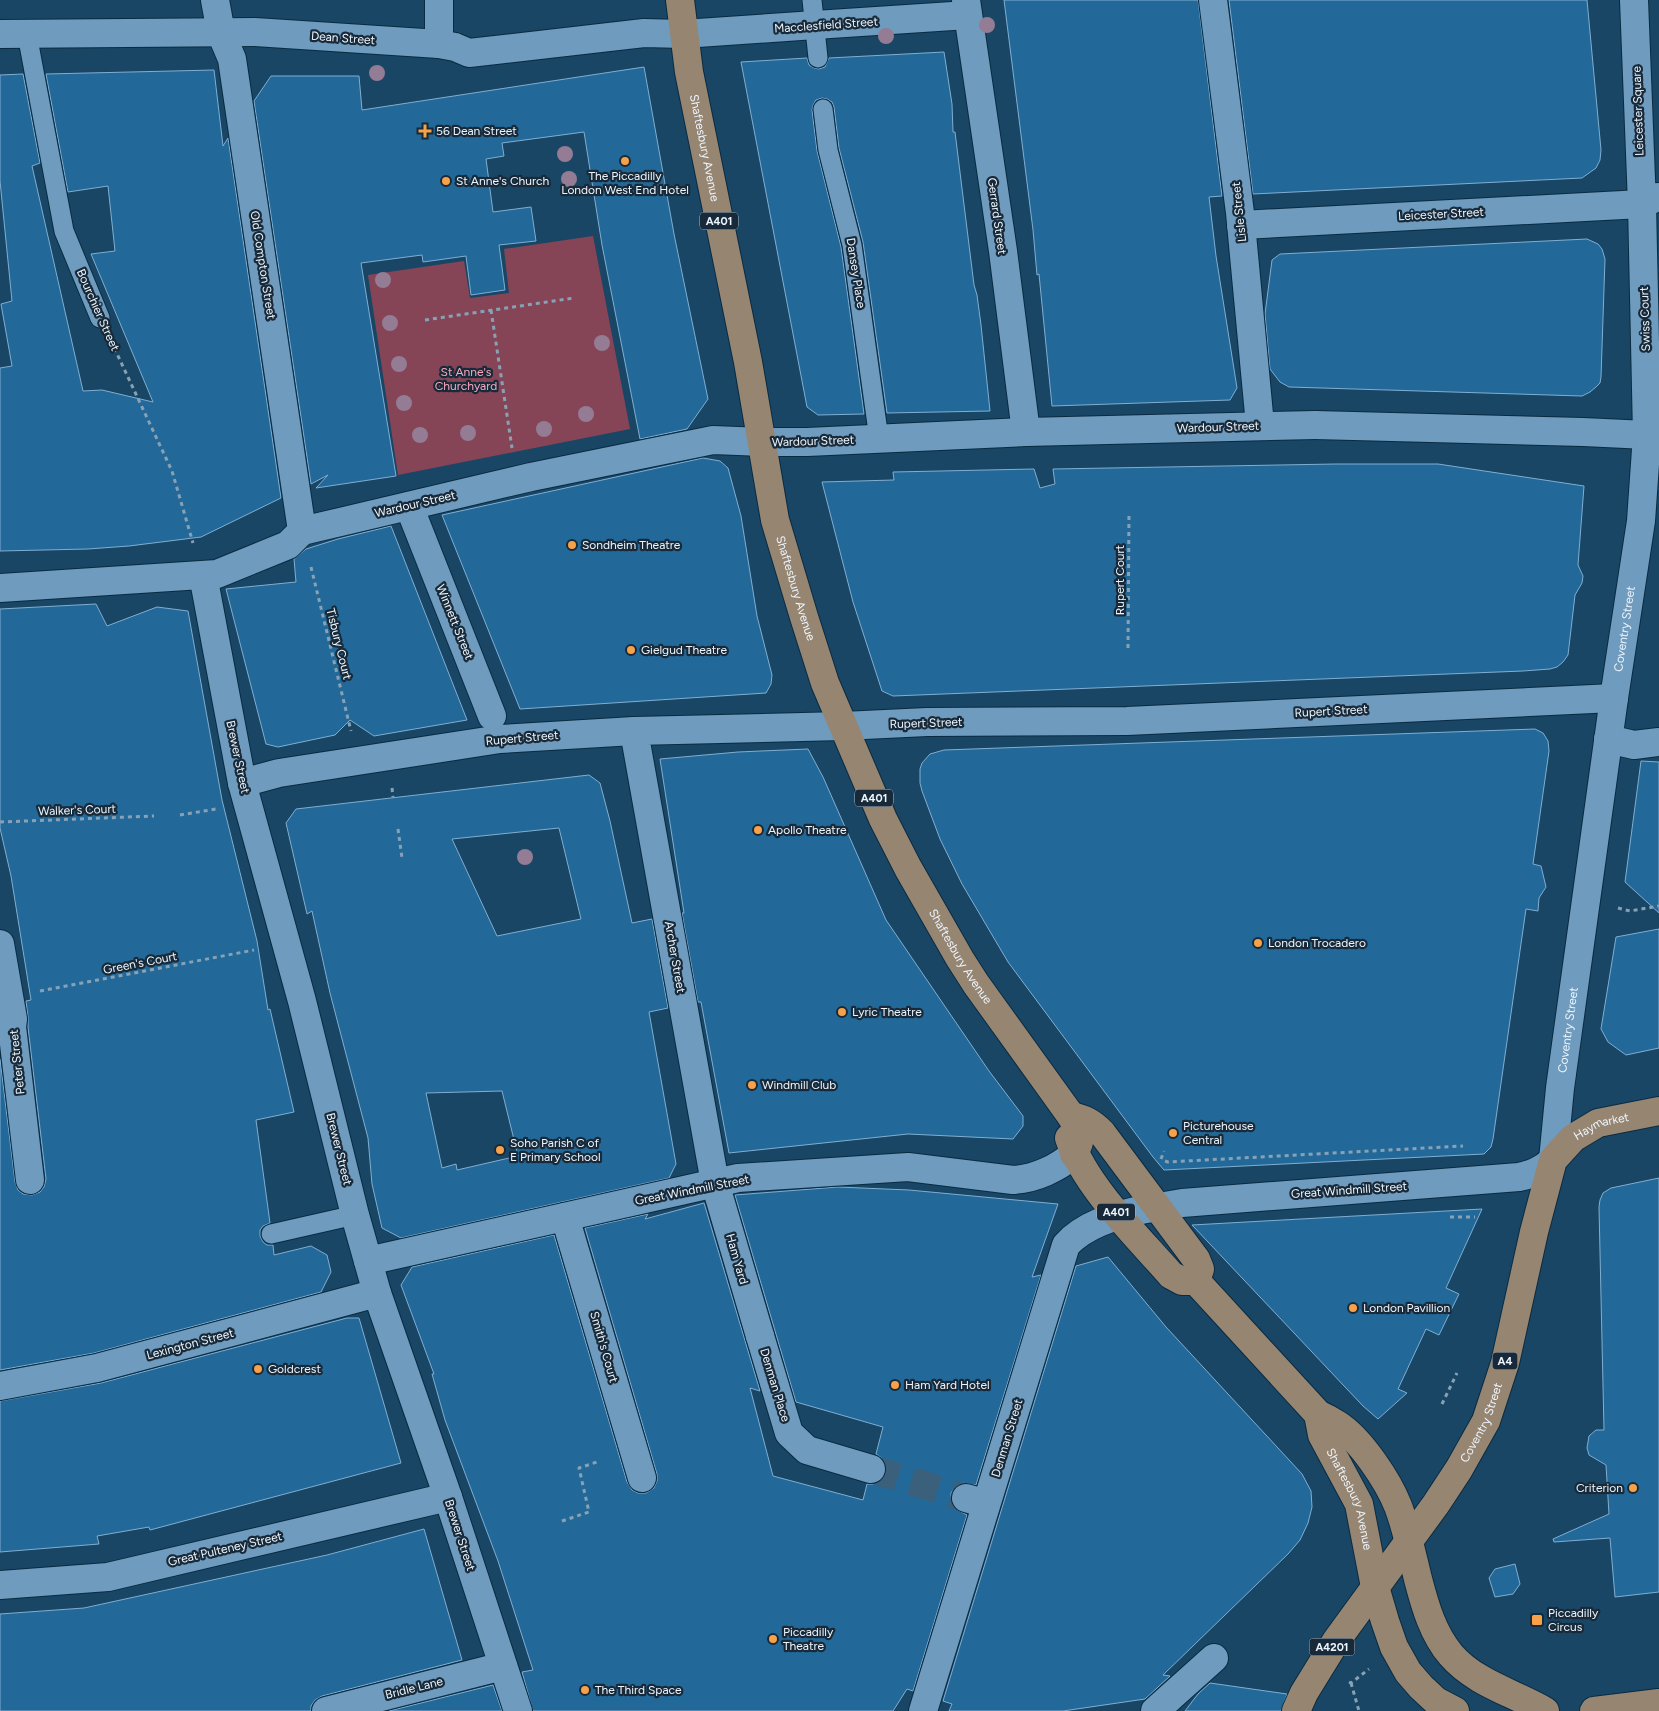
<svg xmlns="http://www.w3.org/2000/svg" width="1659" height="1711" viewBox="0 0 1659 1711" font-family="Figtree,sans-serif">
<style>
.green{fill:#864557}
.building{fill:#226999;stroke:#81aed2;fill-rule:evenodd}
.lines{fill:none;stroke-linecap:round;stroke-linejoin:round}
.pedestrian-tunnel{stroke:#3a607c;stroke-width:28;stroke-dasharray:28 14;stroke-linecap:butt}
.service-casing{stroke:#092b42;stroke-width:21}
.pedestrian-casing{stroke:#092b42;stroke-width:30}
.minor-casing{stroke:#092b42;stroke-width:30}
.tertiary-casing{stroke:#092b42;stroke-width:30}
.primary-casing{stroke:#092b42;stroke-width:30}
.path{stroke:#88a2b5;stroke-width:3;stroke-dasharray:4 4;stroke-linecap:butt}
.service{stroke:#6e9bbe;stroke-width:19}
.pedestrian{stroke:#6e9bbe;stroke-width:28}
.minor{stroke:#6e9bbe;stroke-width:28}
.tertiary{stroke:#6e9bbe;stroke-width:28}
.primary{stroke:#968571;stroke-width:28}
.tree{fill:#947c95}
.poi-dot{fill:#f7a149;stroke:#182a39;stroke-width:2}
.labels{text-anchor:middle;dominant-baseline:central;stroke-width:4.5;stroke-linejoin:round;paint-order:stroke}
.shield{fill:#182a39;stroke:#acb8c2;stroke-width:1}
.shield-label{font-size:11px;font-weight:bold;fill:#ecf5fd}
.street-label{font-size:12px;fill:#ecf5fd;stroke:#182a39}
.poi-label{font-size:12px;fill:#ecf5fd;stroke:#182a39;text-anchor:start}
.park-label{font-size:12px;fill:#f8a9bd;stroke:#182a39}
</style>
<rect width="100%" height="100%" fill="#1a4665"/>
<path class="green" d="M593 236 630 429 398 475 368 275 464 261 470 298 509 293 504 249Z"/>
<g class="building">
<path d="M1004 0H1198L1222 196 1209 197 1216 256 1237 388 1230 400 1052 406 1039 274 1037 275 1033 230Z"/>
<path d="M1229 0H1587L1601 150 1600 160 1596 168 1582 178 1253 194Z"/>
<path d="M944 52 952 104 953 132H955L974 285 977 295 981 325 990 411 887 413 863 242 839 148 834 107 832 102 827 99 822 98 816 100 813 105 812 110 817 151 841 247 864 414 818 415 807 407 741 62 807 58 809 65 814 68 819 69 825 67 829 58Z"/>
<path d="M644 67 674 234 708 399 687 429 640 439 602 245 584 132 502 143 504 156 486 159 493 212 531 207 536 241 499 245 505 290 471 295 466 256 423 262 422 255 361 263 396 476 316 488 328 475 311 484 254 101 271 76H359L362 110Z"/>
<path d="M214 70 223 146 228 138 281 498 201 537 129 546 88 549 0 551V368L12 366 1 304 12 301 0 181V75L23 74 40 163 32 166 83 391 102 390 153 402 91 254 115 251 108 186 68 192 46 74Z"/>
<path d="M1587 239 1598 244 1602 249 1605 259 1601 377 1600 383 1596 387 1590 392 1582 396 1289 387 1280 382 1270 369 1265 314 1272 260 1280 254Z"/>
<path d="M703 458 720 461 728 468 741 516 757 616 772 675 771 684 766 693 520 709 442 515Z"/>
<path d="M1336 464H1438L1584 486 1578 565 1583 576 1582 583 1575 595 1568 655 1563 662 1557 667 1550 669 1523 671 893 696 882 691 853 602 822 482 894 480 893 472 1034 469 1040 488 1055 484 1053 469Z"/>
<path d="M391 526 467 720 374 736 350 720 335 735 278 747 266 744 226 589 296 582 294 559 306 549 338 539Z"/>
<path d="M96 604 107 626 157 607 188 611 222 800 257 941 268 1010 270 1009 294 1112 256 1120 270 1223 263 1226 260 1230V1236L263 1242 267 1245H273L274 1255 311 1246 327 1255 331 1272 321 1292 94 1353 0 1370V1059L15 1182 18 1190 23 1194 32 1195 40 1192 44 1187 46 1179 28 1027V1017L26 1001 31 1000 11 876 0 828V609Z"/>
<path d="M1535 729 1543 733 1548 741 1549 751 1533 864 1541 866 1546 887 1539 898 1538 911 1526 909 1493 1139 1491 1147 1484 1154 1164 1170 1153 1157 1008 962 962 884 940 839 922 791 920 783V769L922 763 930 754 944 750Z"/>
<path d="M808 749 823 777 886 920 989 1071 1023 1116V1126L1013 1139 908 1134 729 1153 701 1002H698L682 913H684L660 759 738 752Z"/>
<path d="M1641 761 1659 762V913L1625 882Z"/>
<path d="M589 775 600 783 610 821 632 923 652 919 668 1008 649 1012 676 1164 669 1178 401 1238 382 1228 372 1184 368 1138 330 993 312 911 307 914 286 823 296 809ZM559 828 581 919 497 936 452 839ZM502 1091 518 1156 457 1170 456 1164 442 1168 426 1093Z"/>
<path d="M1659 929V1048L1626 1055 1608 1042 1601 1029 1616 937Z"/>
<path d="M1659 1178V1592L1615 1597 1610 1538 1554 1542 1553 1539 1609 1514 1606 1465 1589 1455 1587 1448 1589 1436 1596 1430H1604L1599 1207 1600 1200 1603 1193 1611 1188Z"/>
<path d="M838 1187 909 1190 1058 1204 1032 1277 1041 1275 976 1485 962 1483 955 1487 951 1493V1501L954 1508 967 1515 913 1691 907 1689 893 1711H533L522 1672 533 1670 498 1561 445 1420 432 1374H434L401 1285 412 1267 554 1235 627 1482 632 1490 638 1493H646L654 1488 657 1481V1474L585 1228 648 1214 645 1219 704 1203 760 1391 750 1388 773 1476 863 1500 867 1484H875L881 1481 886 1473V1465L883 1459 876 1454 883 1427 796 1402 735 1195Z"/>
<path d="M1482 1209 1446 1288 1459 1294 1439 1335 1426 1329 1398 1389 1407 1393 1378 1419 1363 1406 1192 1225Z"/>
<path d="M1108 1257 1166 1327 1302 1474 1311 1491 1312 1507 1308 1523 1300 1540 1288 1554 1163 1675 1170 1676 1145 1699 1063 1711H949L952 1704 943 1701 1076 1266Z"/>
<path d="M347 1318H359L401 1463 150 1530 149 1527 97 1536 99 1544 0 1552V1401L101 1383Z"/>
<path d="M424 1529 462 1660 322 1696 315 1700 311 1706V1711H0V1614L84 1608 327 1555Z"/>
<path d="M1515 1564 1520 1584 1513 1594 1495 1597 1489 1578 1495 1569Z"/>
<path d="M1210 1683 1287 1694 1281 1711H1185L1198 1694Z"/>
<path d="M493 1685 502 1711H389Z"/>
</g>
<g class="lines">
<path class="pedestrian-tunnel" d="M871 1469 966 1498"/>
<defs>
<g id="service">
<path d="M812 0 818 58"/>
<path d="M27 34 64 231 100 318"/>
<path d="M823 109 828 150 852 245 879 439"/>
<path d="M271 1234 355 1215"/>
</g>
<g id="pedestrian">
<path d="M966 0 1003 251 1026 432"/>
<path d="M1213 0 1240 213 1260 425"/>
<path d="M1634 0 1642 204 1647 435"/>
<path d="M815 25 968 15"/>
<path d="M1241 225 1642 204 1658 197"/>
<path d="M763 442H807L1026 432 1315 425"/>
<path d="M242 783 279 773 500 739 634 731"/>
<path d="M760 1336 789 1433 807 1450 871 1469"/>
<path d="M966 1498 973 1500"/>
<path d="M1155 1711 1214 1658"/>
</g>
<g id="minor">
<path d="M215 0 221 33 232 59 302 531"/>
<path d="M439 0V44"/>
<path d="M0 34 255 32 439 44 455 47 469 53 644 33 683 34 815 25"/>
<path d="M1315 425 1583 432 1647 435 1659 437"/>
<path d="M409 506 492 716"/>
<path d="M203 575 242 783 302 1001 355 1215 377 1293 448 1497 518 1711"/>
<path d="M1608 739 1634 745 1659 742"/>
<path d="M0 944 13 1019 12 1027 30 1180"/>
<path id="s1" d="M1553 1160 1560 1088 1614 698 1641 521 1647 435"/>
<path d="M565 1217 642 1478"/>
<path d="M368 1261 738 1178 908 1167 1013 1180C1035 1179 1058 1168 1074 1154"/>
<path d="M760 1336 715 1183 634 731 843 726 927 722 1127 721 1614 698"/>
<path d="M0 1386 97 1368 377 1293"/>
<path d="M0 1585 108 1577 448 1497"/>
<path d="M326 1711 503 1666"/>
<path d="M923 1711 1066 1245C1084 1225 1114 1216 1140 1210"/>
</g>
<g id="tertiary">
<path d="M0 588 217 574 288 545 302 531 531 477 713 440 763 442"/>
<path d="M1141 1210 1182 1203 1519 1177C1533 1174 1542 1170 1553 1160"/>
</g>
<g id="primary">
<path id="s2" d="M680 0 689 72 748 362 775 520 804 617 825 683 883 819 908 868 960 959 976 984 1071 1116C1081 1133 1084 1135 1074 1154"/>
<path d="M1071 1116C1085 1119 1092 1123 1102 1133L1196 1259 1200 1269 1196 1281"/>
<path d="M1069 1138C1085 1186 1137 1236 1171 1275L1182 1281H1196L1318 1414C1325 1417 1332 1421 1338 1425 1361 1440 1388 1481 1398 1506 1407 1530 1412 1555 1418 1579 1425 1606 1433 1634 1451 1655 1475 1683 1514 1693 1545 1711"/>
<path id="s3" d="M1318 1414 1322 1435 1359 1504 1375 1587 1385 1621 1394 1647 1408 1672 1421 1687 1436 1701 1455 1711"/>
<path id="s4" d="M1296 1711 1304 1693 1336 1641 1436 1504 1459 1469 1486 1421 1505 1363 1534 1232 1553 1160 1573 1138 1598 1123 1659 1111"/>
<path d="M1594 1711 1659 1703"/>
</g>
</defs>
<use href="#service" class="service-casing"/>
<use href="#pedestrian" class="pedestrian-casing"/>
<use href="#minor" class="minor-casing"/>
<use href="#tertiary" class="tertiary-casing"/>
<use href="#primary" class="primary-casing"/>
<g class="path">
<path d="M491 310 512 448"/>
<path d="M425 320 574 298"/>
<path d="M111 341 172 471 193 543"/>
<path d="M311 567 351 731"/>
<path d="M1128 648 1129 512"/>
<path d="M392 788 393 797"/>
<path d="M180 815 216 809"/>
<path d="M0 822 154 816"/>
<path d="M398 829 402 858"/>
<path d="M1618 908 1630 911 1659 906"/>
<path d="M40 991 254 950"/>
<path d="M1161 1159 1164 1151"/>
<path d="M1165 1161 1168 1162 1463 1146"/>
<path d="M1450 1217H1475"/>
<path d="M1442 1404 1457 1373"/>
<path d="M562 1521 589 1512 579 1468 597 1462"/>
<path d="M1349 1682 1351 1683 1369 1669"/>
<path d="M1351 1683 1359 1711"/>
</g>
<use href="#service" class="service"/>
<use href="#pedestrian" class="pedestrian"/>
<use href="#minor" class="minor"/>
<use href="#tertiary" class="tertiary"/>
<use href="#primary" class="primary"/>
</g>
<g class="tree">
<circle cx="987" cy="25" r="8"/>
<circle cx="886" cy="36" r="8"/>
<circle cx="377" cy="73" r="8"/>
<circle cx="565" cy="154" r="8"/>
<circle cx="569" cy="179" r="8"/>
<circle cx="383" cy="280" r="8"/>
<circle cx="390" cy="323" r="8"/>
<circle cx="602" cy="343" r="8"/>
<circle cx="399" cy="364" r="8"/>
<circle cx="404" cy="403" r="8"/>
<circle cx="586" cy="414" r="8"/>
<circle cx="544" cy="429" r="8"/>
<circle cx="468" cy="433" r="8"/>
<circle cx="420" cy="435" r="8"/>
<circle cx="525" cy="857" r="8"/>
</g>
<g class="poi-dot">
<path d="M422.5 123.5h5v5h5v5h-5v5h-5v-5h-5v-5h5z"/>
<circle cx="625" cy="161" r="5"/>
<circle cx="446" cy="181" r="5"/>
<circle cx="572" cy="545" r="5"/>
<circle cx="631" cy="650" r="5"/>
<circle cx="758" cy="830" r="5"/>
<circle cx="1258" cy="943" r="5"/>
<circle cx="842" cy="1012" r="5"/>
<circle cx="752" cy="1085" r="5"/>
<circle cx="1173" cy="1133" r="5"/>
<circle cx="500" cy="1150" r="5"/>
<circle cx="1353" cy="1308" r="5"/>
<circle cx="258" cy="1369" r="5"/>
<circle cx="895" cy="1385" r="5"/>
<circle cx="1633" cy="1488" r="5"/>
<rect x="1531" y="1614" width="12" height="12" rx="2.5"/>
<circle cx="773" cy="1639" r="5"/>
<circle cx="585" cy="1690" r="5"/>
</g>
<g class="labels">
<g class="shield">
<rect x="700" y="212.5" width="38" height="17" rx="4"/>
<rect x="855" y="789.5" width="38" height="17" rx="4"/>
<rect x="1097" y="1203.5" width="38" height="17" rx="4"/>
<rect x="1492.5" y="1352.5" width="25" height="17" rx="4"/>
<rect x="1309.5" y="1638.5" width="45" height="17" rx="4"/>
</g>
<g class="shield-label">
<text x="719" y="221">A401</text>
<text x="874" y="798">A401</text>
<text x="1116" y="1212">A401</text>
<text x="1505" y="1361">A4</text>
<text x="1332" y="1647">A4201</text>
</g>
<g class="street-label">
<text transform="translate(826 25) rotate(-4)">Macclesfield Street</text>
<text transform="translate(343 38) rotate(4)">Dean Street</text>
<text transform="translate(1638 111) rotate(-92)">Leicester Square</text>
<text stroke="none"><textPath href="#s2" startOffset="150">Shaftesbury Avenue</textPath></text>
<text transform="translate(1239 212) rotate(-96)">Lisle Street</text>
<text transform="translate(1441 214) rotate(-3)">Leicester Street</text>
<text transform="translate(997 216) rotate(82)">Gerrard Street</text>
<text transform="translate(263 265) rotate(81)">Old Compton Street</text>
<text transform="translate(856 273) rotate(81)">Dansey Place</text>
<text transform="translate(98 310) rotate(66)">Bourchier Street</text>
<text transform="translate(1645 319) rotate(-92)">Swiss Court</text>
<text transform="translate(1218 427) rotate(-2)">Wardour Street</text>
<text transform="translate(813 441) rotate(-2)">Wardour Street</text>
<text transform="translate(415 504) rotate(-13)">Wardour Street</text>
<text transform="translate(1120 580) rotate(-90)">Rupert Court</text>
<text stroke="none"><textPath href="#s2" startOffset="600">Shaftesbury Avenue</textPath></text>
<text transform="translate(455 622) rotate(68)">Winnett Street</text>
<text stroke="none"><textPath href="#s1" startOffset="536">Coventry Street</textPath></text>
<text transform="translate(339 644) rotate(76)">Tisbury Court</text>
<text transform="translate(1331 711) rotate(-3)">Rupert Street</text>
<text transform="translate(926 723) rotate(-2)">Rupert Street</text>
<text transform="translate(522 738) rotate(-5)">Rupert Street</text>
<text transform="translate(238 757) rotate(78)">Brewer Street</text>
<text transform="translate(77 810) rotate(-2)">Walker's Court</text>
<text stroke="none"><textPath href="#s2" startOffset="1005">Shaftesbury Avenue</textPath></text>
<text transform="translate(675 957) rotate(80)">Archer Street</text>
<text transform="translate(140 963) rotate(-11)">Green's Court</text>
<text stroke="none"><textPath href="#s1" startOffset="131">Coventry Street</textPath></text>
<text transform="translate(17 1062) rotate(-96)">Peter Street</text>
<text stroke="none"><textPath href="#s4" startOffset="678">Haymarket</textPath></text>
<text transform="translate(339 1149) rotate(76)">Brewer Street</text>
<text transform="translate(692 1190) rotate(-11)">Great Windmill Street</text>
<text transform="translate(1349 1190) rotate(-4)">Great Windmill Street</text>
<text transform="translate(737 1259) rotate(74)">Ham Yard</text>
<text transform="translate(190 1344) rotate(-15)">Lexington Street</text>
<text transform="translate(604 1347) rotate(74)">Smith's Court</text>
<text transform="translate(775 1385) rotate(73)">Denman Place</text>
<text stroke="none"><textPath href="#s4" startOffset="344">Coventry Street</textPath></text>
<text transform="translate(1007 1438) rotate(-73)">Denman Street</text>
<text stroke="none"><textPath href="#s3" startOffset="92">Shaftesbury Avenue</textPath></text>
<text transform="translate(460 1535) rotate(72)">Brewer Street</text>
<text transform="translate(225 1549) rotate(-13)">Great Pulteney Street</text>
<text transform="translate(414 1688) rotate(-14)">Bridle Lane</text>
</g>
<g class="poi-label">
<text x="436" y="131">56 Dean Street</text>
<text x="625" y="176" text-anchor="middle">The Piccadilly<tspan x="625" dy="14">London West End Hotel</tspan></text>
<text x="456" y="181">St Anne's Church</text>
<text x="582" y="545">Sondheim Theatre</text>
<text x="641" y="650">Gielgud Theatre</text>
<text x="768" y="830">Apollo Theatre</text>
<text x="1268" y="943">London Trocadero</text>
<text x="852" y="1012">Lyric Theatre</text>
<text x="762" y="1085">Windmill Club</text>
<text x="1183" y="1126">Picturehouse<tspan x="1183" dy="14">Central</tspan></text>
<text x="510" y="1143">Soho Parish C of<tspan x="510" dy="14">E Primary School</tspan></text>
<text x="1363" y="1308">London Pavillion</text>
<text x="268" y="1369">Goldcrest</text>
<text x="905" y="1385">Ham Yard Hotel</text>
<text x="1623" y="1488" text-anchor="end">Criterion</text>
<text x="1548" y="1613">Piccadilly<tspan x="1548" dy="14">Circus</tspan></text>
<text x="783" y="1632">Piccadilly<tspan x="783" dy="14">Theatre</tspan></text>
<text x="595" y="1690">The Third Space</text>
</g>
<g class="park-label">
<text x="466" y="372">St Anne's<tspan x="466" dy="14">Churchyard</tspan></text>
</g>
</g>
</svg>
